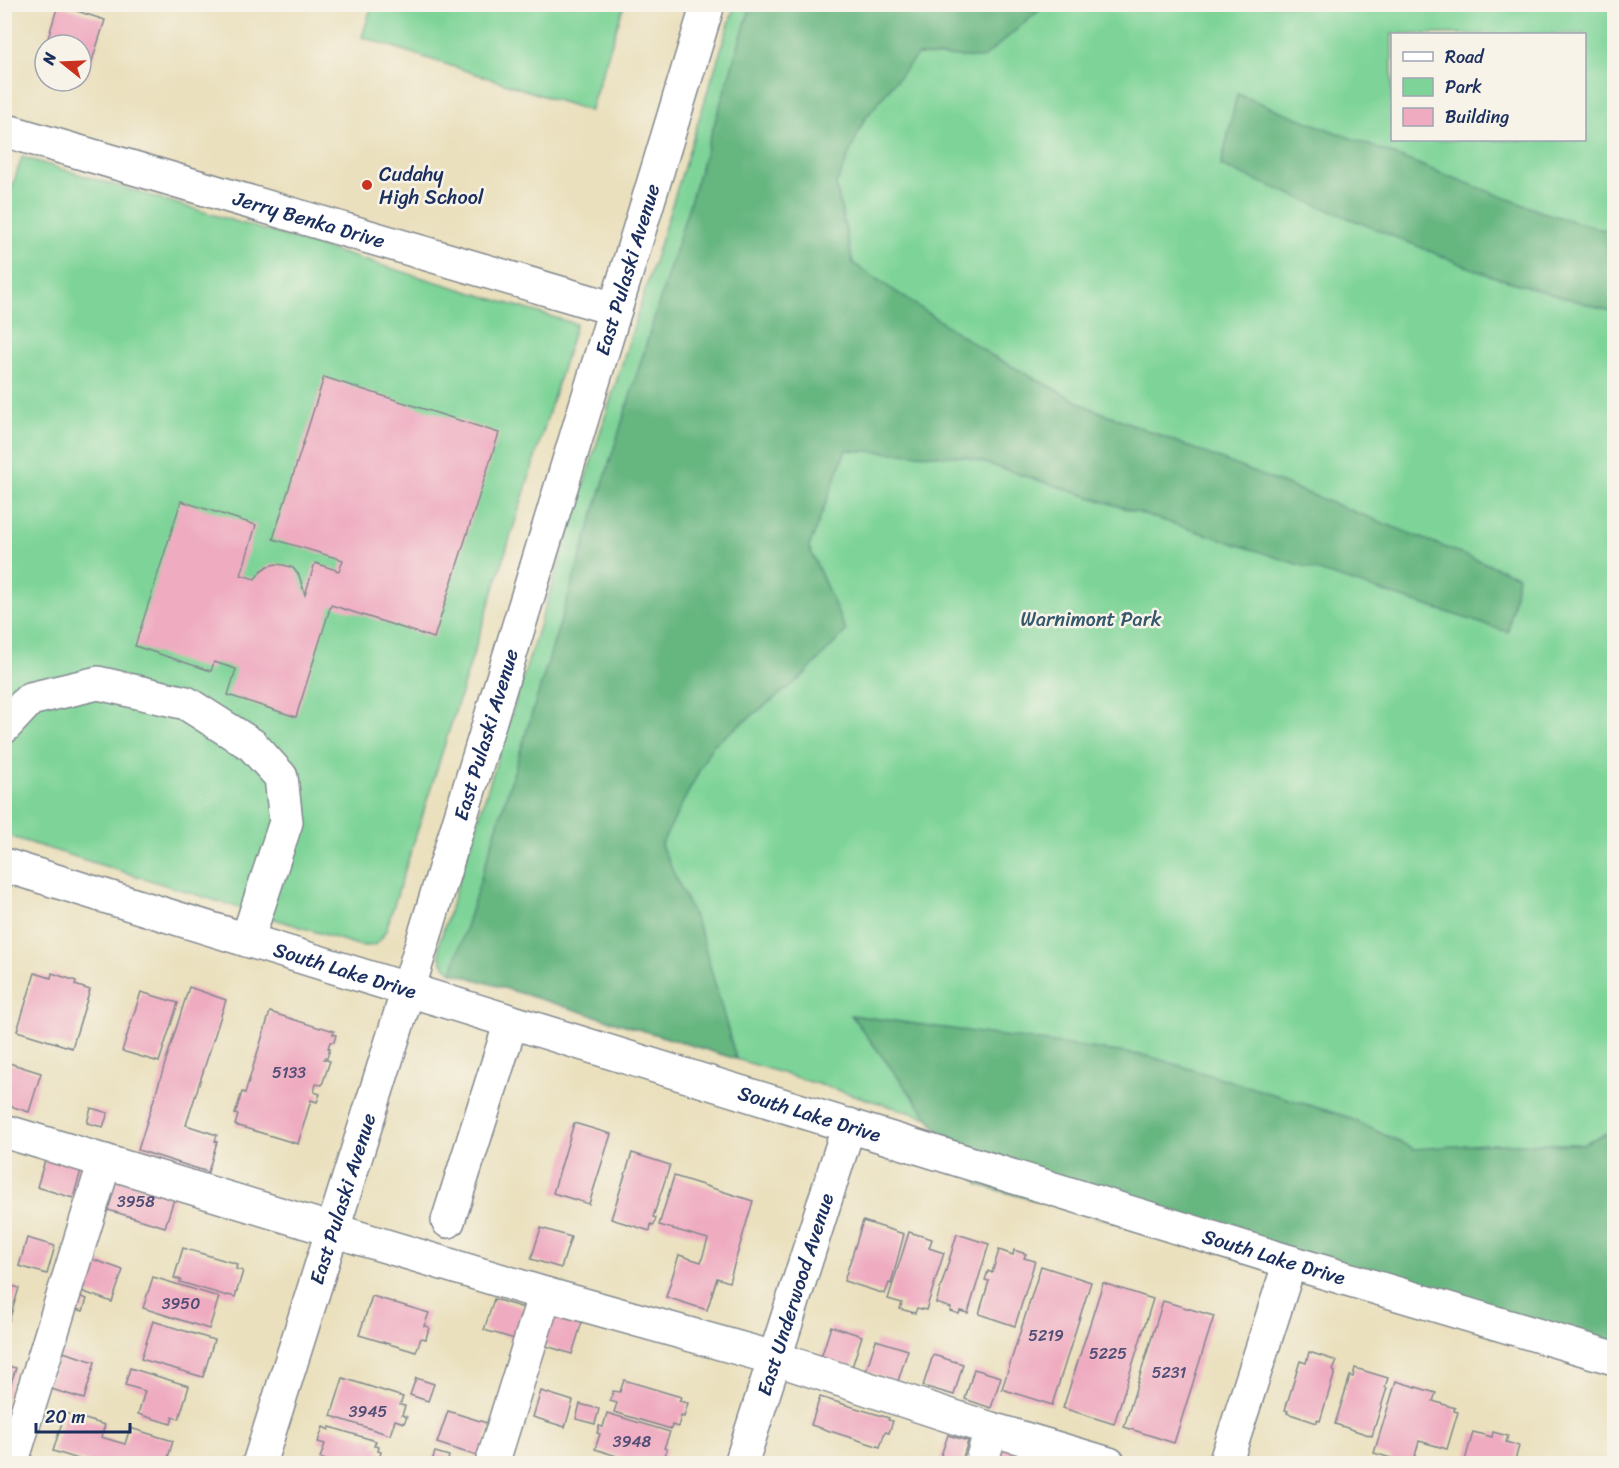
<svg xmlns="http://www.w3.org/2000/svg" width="1619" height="1468" viewBox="0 0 1619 1468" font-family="Sriracha,sans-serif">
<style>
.green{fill:#7ed498;stroke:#4c827b;stroke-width:1.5;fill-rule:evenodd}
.forest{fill:#66b680;stroke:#40726f;stroke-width:1.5}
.building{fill:#efacc1}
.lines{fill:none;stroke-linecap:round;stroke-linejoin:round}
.minor-casing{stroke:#82888e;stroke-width:36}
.major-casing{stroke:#82888e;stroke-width:36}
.minor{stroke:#fff;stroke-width:33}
.major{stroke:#fff;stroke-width:33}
.poi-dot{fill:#c8321e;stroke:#f7f3e8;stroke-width:2}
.labels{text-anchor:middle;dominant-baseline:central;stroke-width:5;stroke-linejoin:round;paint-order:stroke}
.number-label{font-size:16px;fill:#504e77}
.poi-label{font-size:20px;fill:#1b2f5e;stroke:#f7f3e8;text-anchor:start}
.street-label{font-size:20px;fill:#1b2f5e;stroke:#f7f3e8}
.park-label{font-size:20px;fill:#34586c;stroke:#f7f3e8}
</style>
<rect width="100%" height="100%" fill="#f7f3e8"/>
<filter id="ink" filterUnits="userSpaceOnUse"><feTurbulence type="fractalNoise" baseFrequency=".0167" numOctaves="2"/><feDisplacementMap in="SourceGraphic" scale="12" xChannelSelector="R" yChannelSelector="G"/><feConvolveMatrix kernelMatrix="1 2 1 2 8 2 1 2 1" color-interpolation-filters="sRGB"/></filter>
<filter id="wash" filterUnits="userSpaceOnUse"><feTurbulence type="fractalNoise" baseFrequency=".008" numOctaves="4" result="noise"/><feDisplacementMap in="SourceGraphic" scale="24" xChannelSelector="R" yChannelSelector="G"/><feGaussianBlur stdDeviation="1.35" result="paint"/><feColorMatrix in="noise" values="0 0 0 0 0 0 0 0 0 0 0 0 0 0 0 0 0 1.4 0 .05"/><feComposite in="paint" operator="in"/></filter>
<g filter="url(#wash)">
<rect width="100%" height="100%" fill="#eae0bd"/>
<g class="green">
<path d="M372 5V4L624 5 590 111 362 37Z"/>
<path d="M735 5H1614V1328L452 972C440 962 439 959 439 944ZM1392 34H1584V140H1392Z"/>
<path d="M22 157 576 324 523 497 386 930C379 945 374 948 358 945L5 835 4 212Z"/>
</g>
<g class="forest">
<path d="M751 5H1044L1041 9 983 58 917 55 864 120 836 185 853 263 991 355 1088 407 1518 576 1508 632 966 457 846 450 809 547 846 631 801 678 712 746 661 845 700 930 736 1059 452 972Z"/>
<path d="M1237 94 1542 212 1614 233V312L1488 275 1221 166Z"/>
<path d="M851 1015 1148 1056 1345 1116 1414 1149 1484 1144H1582L1614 1130V1357L979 1185Z"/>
</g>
<g id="blocks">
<g class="building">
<path d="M58 5 105 20 87 77 81 75V45H46Z"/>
<path d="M324 377 499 433 434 638 331 605 296 717 228 695 236 669 214 662 211 671 135 646 181 501 256 525 241 575 255 579 261 571 268 566 276 564 284 565 293 568 299 575 305 595 315 563 339 571 343 560 273 539Z"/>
<path d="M35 973 51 978 52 973 76 981 75 985 90 990 72 1048 17 1031Z"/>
<path d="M189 987 226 1000 186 1125 217 1135 215 1141 217 1142 208 1172 138 1150Z"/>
<path d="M141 992 178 1003 159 1062 122 1051Z"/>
<path d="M270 1012 320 1028 321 1027 334 1031 333 1034 336 1035 334 1042H330L328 1048 330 1049 327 1058 325 1057 324 1059 330 1061 322 1085 316 1084 314 1092 320 1094 317 1102 311 1100 298 1144 235 1125 238 1115 235 1114 242 1092 245 1093Z"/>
<path d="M6 1062 41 1073 29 1112 4 1104Z"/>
<path d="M91 1108 108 1113 103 1127 87 1123Z"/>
<path d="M574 1123 611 1134 589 1204 553 1193Z"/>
<path d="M48 1150 84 1160 73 1198 37 1187Z"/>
<path d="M632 1153 670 1165 653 1217 656 1218 654 1225 651 1224 650 1231 611 1219Z"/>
<path d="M107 1175 175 1196 165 1227 98 1207Z"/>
<path d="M674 1176 753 1201 729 1282 717 1278 707 1310 666 1297 679 1255 701 1262 708 1239 659 1225Z"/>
<path d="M863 1221 904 1234 891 1284 889 1283 885 1294 844 1281Z"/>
<path d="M541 1228 571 1237 561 1268 531 1259Z"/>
<path d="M909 1232 932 1239 929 1248 944 1253 926 1310 917 1308 915 1313 900 1309 902 1303 888 1299Z"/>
<path d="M957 1234 989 1244 968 1313 960 1311 959 1314 950 1311 951 1308 936 1303Z"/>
<path d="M27 1238 55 1246 47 1274 19 1266Z"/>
<path d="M183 1248 237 1264 236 1269 243 1271 235 1297 228 1295 227 1296 180 1282 181 1280 174 1278Z"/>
<path d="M999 1250 1013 1255 1014 1250 1026 1254 1024 1258 1035 1261 1015 1326 979 1314 989 1281 985 1280 988 1271 992 1273Z"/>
<path d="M92 1259 123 1270 112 1302 81 1291Z"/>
<path d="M1041 1266 1091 1282 1052 1405 1002 1389Z"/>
<path d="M153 1277 219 1297 209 1329 143 1308Z"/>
<path d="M4 1283 19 1288 9 1321 4 1319Z"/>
<path d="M1103 1283 1153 1299 1114 1424 1063 1408Z"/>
<path d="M73 1294 87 1299 83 1311 69 1307Z"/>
<path d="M372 1296 429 1313 424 1326 429 1327 426 1339 421 1338 416 1352 359 1335Z"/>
<path d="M494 1299 524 1308 515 1339 484 1330Z"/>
<path d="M1163 1301 1214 1316 1174 1443 1124 1427Z"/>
<path d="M550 1312 582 1322 572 1354 540 1344Z"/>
<path d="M153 1321 214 1340 203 1377 141 1359Z"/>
<path d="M831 1326 862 1336 852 1367 821 1358Z"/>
<path d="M876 1340 908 1350 898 1381 866 1371Z"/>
<path d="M60 1351 95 1362 84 1399 48 1388Z"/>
<path d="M1309 1352 1337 1361 1333 1371 1335 1372 1320 1421 1317 1420V1423L1287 1413 1288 1411 1285 1410 1300 1361 1306 1363Z"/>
<path d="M933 1355 963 1364 954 1395 923 1386Z"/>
<path d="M4 1365 16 1368 5 1401H4Z"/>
<path d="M130 1368 189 1386 179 1419 173 1417 171 1424 138 1414 145 1391 125 1385Z"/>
<path d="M1355 1368 1388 1378 1385 1387 1387 1388 1372 1436 1335 1424 1350 1376 1353 1377Z"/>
<path d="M974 1369 1001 1377 991 1408 965 1399Z"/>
<path d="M343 1378 403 1397 400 1405 405 1406 402 1415 407 1417 404 1423 395 1420 390 1435 331 1416Z"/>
<path d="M416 1378 434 1384 428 1401 410 1395Z"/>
<path d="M624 1380 681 1397 679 1401 688 1403 684 1417 681 1416 678 1427 672 1425 671 1429 614 1412 617 1403 610 1401 613 1391 620 1392Z"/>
<path d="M1396 1381 1436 1393 1433 1401 1455 1408 1454 1411 1458 1412 1447 1449 1419 1441 1413 1464 1402 1461V1464H1389L1391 1458 1374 1453Z"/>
<path d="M541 1391 573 1401 565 1427 533 1417Z"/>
<path d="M820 1397 889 1418 888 1420 893 1421 889 1433 885 1432 880 1447 811 1425Z"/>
<path d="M580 1404 599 1409 595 1424 576 1419Z"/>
<path d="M448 1411 490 1424 480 1457 437 1443Z"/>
<path d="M65 1413 105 1425 101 1437 125 1444 130 1428 173 1441 166 1464H94L53 1451Z"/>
<path d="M607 1413 670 1432 664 1448 667 1449 663 1462 641 1464 595 1449 600 1434 597 1433 599 1426 603 1427Z"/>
<path d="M323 1427 329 1430 330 1427 376 1441 374 1446 379 1447 378 1451 381 1452 378 1464H336L320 1458 325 1444 318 1442Z"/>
<path d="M1473 1432 1492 1437 1493 1432 1508 1436 1506 1442 1519 1446 1514 1464H1464Z"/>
<path d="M948 1435 968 1441 961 1464H938Z"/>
<path d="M999 1445 1035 1456 1033 1464H993Z"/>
<path d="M435 1452 449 1456 447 1464H431Z"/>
</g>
</g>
</g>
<g filter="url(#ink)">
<use href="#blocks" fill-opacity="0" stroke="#82888e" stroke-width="1.5"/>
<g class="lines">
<defs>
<g id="minor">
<path id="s1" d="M4 130 615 309"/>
<path d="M4 727 30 699 98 683 186 703 252 745 281 777 286 822 247 940"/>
<path d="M4 1131 545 1294 774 1358 991 1429 1109 1464"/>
<path d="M448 1221 511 1022"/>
<path d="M11 1464 105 1161"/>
<path id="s2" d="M259 1464 408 990 708 4"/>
<path d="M492 1464 545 1294"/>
<path id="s3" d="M741 1464 849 1125"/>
<path d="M981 1464 991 1429"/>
<path d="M1225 1464 1290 1262"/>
</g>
<g id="major">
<path id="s4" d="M4 865 1290 1262 1614 1358"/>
</g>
</defs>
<use href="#minor" class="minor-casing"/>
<use href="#major" class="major-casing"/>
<use href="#minor" class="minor"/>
<use href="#major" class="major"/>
</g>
</g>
<circle class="poi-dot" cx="367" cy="185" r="6"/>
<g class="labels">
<g class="number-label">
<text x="289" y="1072">5133</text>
<text x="136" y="1201">3958</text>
<text x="181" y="1303">3950</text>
<text x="1046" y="1335">5219</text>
<text x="1108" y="1353">5225</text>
<text x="1169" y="1372">5231</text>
<text x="368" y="1411">3945</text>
<text x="632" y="1441">3948</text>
</g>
<g class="poi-label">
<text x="379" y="174">Cudahy<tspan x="379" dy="23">High School</tspan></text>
</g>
<g class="street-label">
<text stroke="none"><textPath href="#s1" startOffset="318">Jerry Benka Drive</textPath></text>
<text stroke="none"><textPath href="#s2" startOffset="1250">East Pulaski Avenue</textPath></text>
<text stroke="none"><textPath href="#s2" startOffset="764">East Pulaski Avenue</textPath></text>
<text stroke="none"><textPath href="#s4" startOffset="357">South Lake Drive</textPath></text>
<text stroke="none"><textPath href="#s4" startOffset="843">South Lake Drive</textPath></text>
<text stroke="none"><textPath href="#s2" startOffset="278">East Pulaski Avenue</textPath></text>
<text stroke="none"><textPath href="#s4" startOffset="1329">South Lake Drive</textPath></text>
<text stroke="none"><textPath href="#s3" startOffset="178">East Underwood Avenue</textPath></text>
</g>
<g class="park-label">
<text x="1091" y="619">Warnimont Park</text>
</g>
</g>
<rect width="1619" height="1468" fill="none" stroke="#f7f3e8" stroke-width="24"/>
<rect x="1391" y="33" width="195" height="108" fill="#f7f3e8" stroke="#9fa5b1" stroke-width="1.5"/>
<rect x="1403" y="52" width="30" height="9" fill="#ffffff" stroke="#9fa5b1" stroke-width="1.5"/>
<text x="1445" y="63" font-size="18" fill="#1b2f5e">Road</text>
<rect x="1403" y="78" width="30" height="18" fill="#7ed498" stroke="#9fa5b1" stroke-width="1.5"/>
<text x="1445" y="93" font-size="18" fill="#1b2f5e">Park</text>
<rect x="1403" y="108" width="30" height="18" fill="#efacc1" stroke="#9fa5b1" stroke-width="1.5"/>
<text x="1445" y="123" font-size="18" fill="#1b2f5e">Building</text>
<g transform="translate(63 63) rotate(288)"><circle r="28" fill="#f7f3e8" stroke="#9fa5b1" stroke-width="1.5"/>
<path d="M0-4.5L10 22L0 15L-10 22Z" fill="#c8321e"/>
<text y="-9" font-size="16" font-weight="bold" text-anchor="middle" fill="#1b2f5e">N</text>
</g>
<path d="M36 1423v9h94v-9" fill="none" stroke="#1b2f5e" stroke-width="3"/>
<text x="45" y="1423" font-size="18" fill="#1b2f5e" stroke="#f7f3e8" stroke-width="4.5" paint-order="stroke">20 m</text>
</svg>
